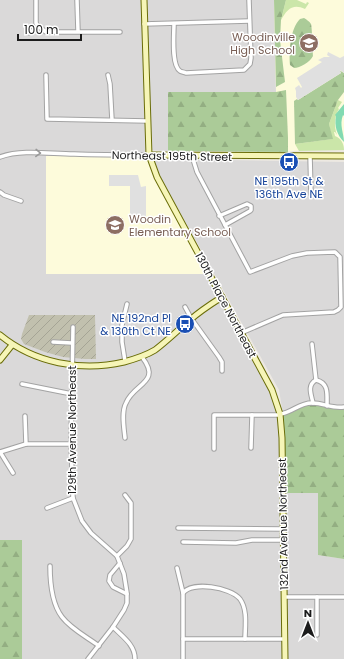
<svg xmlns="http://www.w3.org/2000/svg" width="344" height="659" viewBox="0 0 344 659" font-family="Poppins,sans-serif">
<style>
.residential{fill:#dad9d9}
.education{fill:#fdfbdb}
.construction{fill:url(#construction-furrows)}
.grass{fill:#cbe6a9}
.forest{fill:url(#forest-firs)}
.pitch{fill:#82dab2}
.parking{fill:#e0e0e0}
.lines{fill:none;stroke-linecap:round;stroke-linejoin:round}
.street-casing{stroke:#a3a3a3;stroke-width:5.5}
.secondary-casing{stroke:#6a6d09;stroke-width:7}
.street{stroke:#fff;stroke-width:3.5}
.secondary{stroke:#f6f5b7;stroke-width:5}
.oneway{stroke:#999}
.labels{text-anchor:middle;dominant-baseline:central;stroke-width:3;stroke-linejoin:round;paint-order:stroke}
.education-label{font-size:11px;fill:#785e54;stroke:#fff;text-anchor:end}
.street-label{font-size:11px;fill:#1c1c1c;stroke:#fff}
.transit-label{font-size:11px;fill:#164399;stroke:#fff}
</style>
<defs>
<pattern id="construction-furrows" width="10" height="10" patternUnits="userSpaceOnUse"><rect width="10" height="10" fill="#c1c0ae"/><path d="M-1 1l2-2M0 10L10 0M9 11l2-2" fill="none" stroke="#a5a495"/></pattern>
<pattern id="forest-firs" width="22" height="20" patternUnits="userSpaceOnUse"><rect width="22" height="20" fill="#abcb98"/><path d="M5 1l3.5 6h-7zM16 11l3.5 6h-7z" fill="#93ae82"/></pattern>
</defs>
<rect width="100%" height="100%" fill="#ede9e2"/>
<g class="residential">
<path d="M0 0H274L276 92H169L168 151 149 150V155H77L46 156V274H210L266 380 318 493V555L344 559V659H22V540H0Z"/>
<path d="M153 159 344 162V407L283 414 279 390 161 178Z"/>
</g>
<g class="education">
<path d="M274 0H344V150H304L282 152 276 92Z"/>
<path d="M149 155 157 177 210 274H46V156Z"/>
</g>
<path class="construction" d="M29 315H95L96 359H85L63 357 45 352 24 344 21 339 22 334Z"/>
<g class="grass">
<path d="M286 0H297L306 4 307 2 309 3 305 9C293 3 287 9 281 20Z"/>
<path d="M338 100 342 102 338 108 339 109C334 117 334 126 337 135L335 132H334L335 136C341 138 344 144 344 150L299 151 295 144 332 139 329 124Z"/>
</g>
<g class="forest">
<path d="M274 0H286L281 20 280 40 285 82 276 87Z"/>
<path d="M304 18C307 20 309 21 311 24 312 26 313 54 313 56 310 62 300 68 294 68L290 65C289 51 290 29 300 19Z"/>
<path d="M339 70 344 73V92L338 100 329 124 333 139 295 144 294 101 297 99 298 100 341 73Z"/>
<path d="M286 90 288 138V152L168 151V92H276Z"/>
<path d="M307 403 344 407V559L318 555V493H283L280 414Z"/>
<rect x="0" y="540" width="22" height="119"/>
</g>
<path class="pitch" d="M344 104V116L343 115C339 125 344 133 344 142 337 135 334 126 336 116L335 115Z"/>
<g class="parking">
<path d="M328 52 340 58 344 56V73L340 70 341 73 298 100 296 97V91L295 88 299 85 301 88 302 87 297 78 322 62 318 60 324 57H330L327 55Z"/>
<path d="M109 175H138L141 187 146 186V216H130V186H109Z"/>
</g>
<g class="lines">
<defs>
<g id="street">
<path d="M36 0V23L38 26"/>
<path d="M77 0 78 31"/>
<path d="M144 24 249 21"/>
<path d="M174 24C174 34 171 65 180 71 181 72 184 72 186 73L244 70 250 64 251 58 249 0"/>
<path d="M28 33 34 30 38 26 46 32H120"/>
<path d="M46 75 47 119 147 121"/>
<path d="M108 75 110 84 112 120"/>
<path d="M192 156 197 172 250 272 292 256 307 253 335 252 340 257 341 307 338 310 334 312 283 315 241 333"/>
<path d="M310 156 311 194"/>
<path d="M0 157C23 149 50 154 74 154 99 155 124 155 149 155"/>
<path d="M0 192 4 195 21 201"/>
<path d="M219 216 247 204 251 206V210L250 211 225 225"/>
<path d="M185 307 191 318 219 357 222 362V371"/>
<path d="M73 327 71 444 73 498 82 521 91 533 117 556 124 574 127 593V603L124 610 113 627 88 659"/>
<path d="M53 342 72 343"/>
<path d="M312 344 316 380C307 385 311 394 313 403"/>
<path d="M125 361 122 342V325L127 304"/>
<path d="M316 380C329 383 327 394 327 406"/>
<path d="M22 384 72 394"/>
<path d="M280 414C292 413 300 402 313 403 323 403 333 409 344 407"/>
<path d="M25 416 26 444"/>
<path d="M125 438C124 428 121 412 126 403 134 383 162 383 142 357"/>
<path d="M251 448 252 415"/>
<path d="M214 449V415H280"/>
<path d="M0 452 26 444H71"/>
<path d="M0 452 13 473"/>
<path d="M47 508 73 498"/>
<path d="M178 528 283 529"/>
<path d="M183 542 236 543 252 540H283"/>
<path d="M117 556 127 546 131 539V503L125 495"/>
<path d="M120 563 110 575 109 581 113 587 127 594"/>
<path d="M50 566C50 582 52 604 62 617 71 629 87 637 99 646"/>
<path d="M177 568 183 593V659"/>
<path d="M183 593C192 581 230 587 240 599 248 610 245 627 245 639"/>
<path d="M284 597H344"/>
<path d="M113 627C123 637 135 645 135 659"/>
<path d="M317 635V597"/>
<path d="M183 639H285"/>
</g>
<g id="secondary">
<path d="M144 0 149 155 157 177 272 390 280 414 282 438 285 659"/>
<path d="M149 155 344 156"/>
<path d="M0 335C34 363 81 372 124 362 135 359 145 356 155 350 167 341 178 330 190 320 200 311 211 304 222 297"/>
<path d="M0 360 12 345"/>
</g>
</defs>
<use href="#street" class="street-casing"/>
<use href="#secondary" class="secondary-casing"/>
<use href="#street" class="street"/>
<use href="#secondary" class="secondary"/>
</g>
<defs><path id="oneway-chevron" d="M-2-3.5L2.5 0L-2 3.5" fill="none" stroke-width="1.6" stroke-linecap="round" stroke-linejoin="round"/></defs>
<use class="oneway" href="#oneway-chevron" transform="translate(38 153) rotate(2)"/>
<defs>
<symbol id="school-disc" viewBox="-11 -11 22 22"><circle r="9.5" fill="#8d6e63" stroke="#fff"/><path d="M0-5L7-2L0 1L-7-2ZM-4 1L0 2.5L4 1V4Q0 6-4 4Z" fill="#fff"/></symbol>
<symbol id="bus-disc" viewBox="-11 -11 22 22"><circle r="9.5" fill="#1a4fb4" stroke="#fff"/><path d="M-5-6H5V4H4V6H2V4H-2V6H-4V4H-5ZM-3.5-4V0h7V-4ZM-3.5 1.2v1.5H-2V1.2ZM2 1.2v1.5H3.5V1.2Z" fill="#fff"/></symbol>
</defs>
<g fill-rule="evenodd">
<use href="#school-disc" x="298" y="32" width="22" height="22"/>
<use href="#bus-disc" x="278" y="151" width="22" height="22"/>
<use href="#school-disc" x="104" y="214" width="22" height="22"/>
<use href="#bus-disc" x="174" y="313" width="22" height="22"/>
</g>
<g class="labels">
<g class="education-label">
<text x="295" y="37">Woodinville<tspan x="295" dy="13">High School</tspan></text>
<text x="129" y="219" text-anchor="start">Woodin<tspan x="129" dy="13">Elementary School</tspan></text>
</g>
<g class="street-label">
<text transform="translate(172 156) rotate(1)">Northeast 195th Street</text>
<text transform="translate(226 305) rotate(62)">130th Place Northeast</text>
<text transform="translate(72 430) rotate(-90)">129th Avenue Northeast</text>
<text transform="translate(283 524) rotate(-91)">132nd Avenue Northeast</text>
</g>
<g class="transit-label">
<text x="289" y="181">NE 195th St &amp;<tspan x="289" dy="13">136th Ave NE</tspan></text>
<text x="171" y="318" text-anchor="end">NE 192nd Pl<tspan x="171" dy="13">&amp; 130th Ct NE</tspan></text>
</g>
</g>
<g transform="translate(308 623)" stroke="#ffffff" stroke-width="3" paint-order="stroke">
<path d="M0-3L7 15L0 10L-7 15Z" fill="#1c1c1c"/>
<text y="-6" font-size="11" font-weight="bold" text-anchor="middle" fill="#1c1c1c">N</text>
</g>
<path d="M18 34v6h63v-6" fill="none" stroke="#1c1c1c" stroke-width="2"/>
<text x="24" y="34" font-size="12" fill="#1c1c1c" stroke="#ffffff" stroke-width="3" paint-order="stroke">100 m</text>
</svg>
